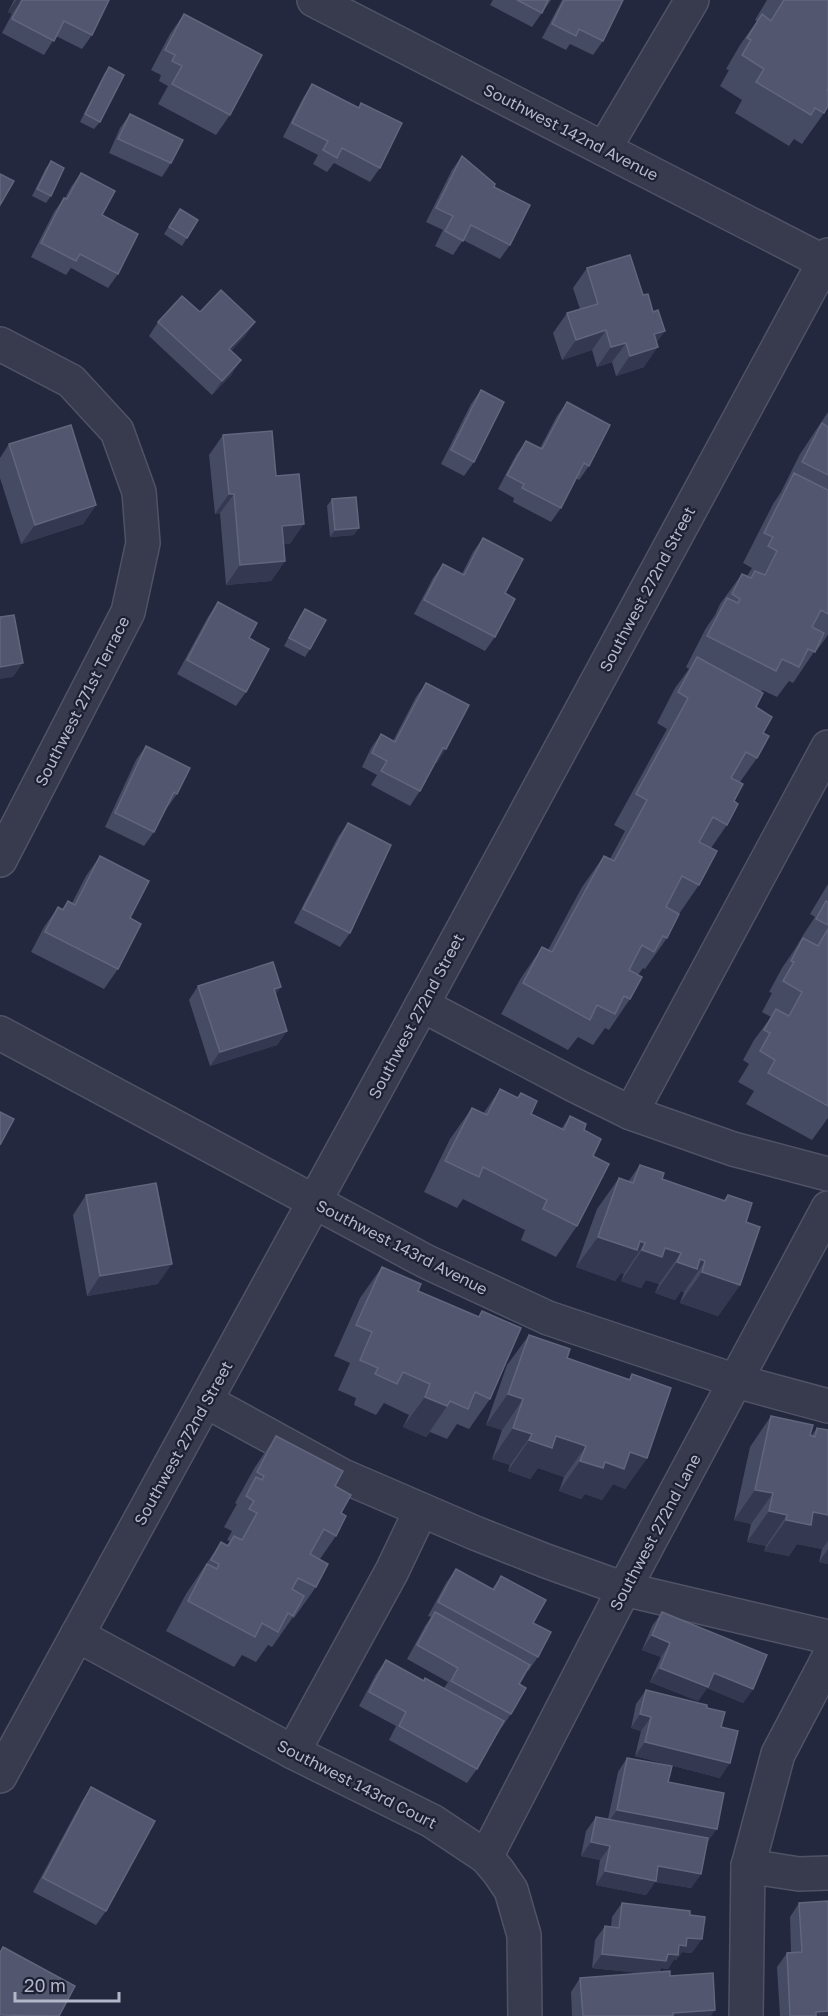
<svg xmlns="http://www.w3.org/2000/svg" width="828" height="2016" viewBox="0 0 828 2016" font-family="'Golos Text',sans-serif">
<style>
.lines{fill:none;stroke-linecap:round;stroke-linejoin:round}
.minor-casing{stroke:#505366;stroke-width:36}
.minor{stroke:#383b4e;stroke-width:33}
.wall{fill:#464b64}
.shaded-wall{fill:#343850}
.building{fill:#52576f;stroke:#61667d;stroke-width:1.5}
.labels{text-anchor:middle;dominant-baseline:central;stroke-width:4.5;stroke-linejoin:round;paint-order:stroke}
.street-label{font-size:16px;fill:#b4b7c9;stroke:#1d2033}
</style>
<rect width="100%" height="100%" fill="#24283e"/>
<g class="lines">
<defs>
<g id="minor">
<path d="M314 0 828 264"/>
<path d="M604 149 692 0"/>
<path d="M0 344 71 381 117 431 139 492 143 543 128 612 0 860"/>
<path d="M422 1005 574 1085 631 1113 733 1149 828 1174"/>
<path d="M0 1033 427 1262 548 1318 736 1381 828 1406"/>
<path d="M631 1113 828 747"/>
<path d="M206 1401 343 1476 475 1533 546 1561 624 1589 828 1637"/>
<path d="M77 1635 293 1752 432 1821 486 1857 498 1871 511 1890 524 1935 525 2016"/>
<path d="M293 1752 392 1571 421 1510"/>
<path d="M0 1776 422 1005 828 255"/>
<path d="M486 1857 624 1589 828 1208"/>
<path d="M748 1866 799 1874 828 1873"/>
<path d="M746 2016 748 1866 778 1754 828 1659"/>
</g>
</defs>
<use href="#minor" class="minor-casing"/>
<use href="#minor" class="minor"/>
</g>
<g class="wall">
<path d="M14 0H109L92 35 82 49 56 36 44 55 2 33 12 14 8 12Z"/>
<path d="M493 0H551L532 27 490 5Z"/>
<path d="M562 0H623L603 41 593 55 570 44 566 50 542 38Z"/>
<path d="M767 0H828L827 90 824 113 802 144 794 139 789 146 735 113 742 100 720 86 729 70 726 69 740 45 757 21 755 20Z"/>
<path d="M184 14 230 115 216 135 158 104 168 86 159 81 161 75 151 70 170 34Z"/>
<path d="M109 67 100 122 94 129 80 122 104 74Z"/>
<path d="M312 84 358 108 361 103 380 168 370 182 334 163 327 172 313 164 318 155 283 137 303 98Z"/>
<path d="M130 114 171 163 162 177 109 153 120 128Z"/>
<path d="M462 156 494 187 510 245 500 259 463 240 453 255 435 246 443 230 426 222 452 170Z"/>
<path d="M51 161V196L46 203 32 196 46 168Z"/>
<path d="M81 173 102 215 118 274 108 288 71 268 66 275 31 257 54 212 64 198H65L71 187Z"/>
<path d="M180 209 198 220 182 246 164 234Z"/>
<path d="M587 268 656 343 644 367 616 376 612 362 597 367 592 350 562 360 553 333 567 313 580 309 573 288Z"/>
<path d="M200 312 255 322 245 336 231 351 232 374 212 395 149 336 158 322Z"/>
<path d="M481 390 474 462 464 476 441 464 471 404Z"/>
<path d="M567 402 589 466 579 480 576 478 561 508 551 522 513 502 514 498 498 489 516 455 526 441 540 448 557 416Z"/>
<path d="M828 412V635L817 650 816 649 793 683 789 681 777 697 762 690 761 692 756 707 763 733 757 758 740 782 727 825 711 848 699 885 679 914 667 938 645 969 643 968 638 975 630 999 609 1030 605 1028 593 1045 578 1037 568 1050 501 1014 521 978 542 947 548 950 582 887 604 856 610 859 625 831 614 825 667 729 657 723 675 688 689 669 686 667 706 628 715 615 720 604 742 574 747 576 752 568 743 563 773 504 781 492 800 454Z"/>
<path d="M223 435 276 476 290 544H284L285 561 271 581 226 585 220 513 215 514 209 455Z"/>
<path d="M9 444 96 505 83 524 21 544 0 478V458Z"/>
<path d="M332 499 354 535 330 537 327 506Z"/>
<path d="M483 538 495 637 485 651 414 614 433 578 443 564 462 574 473 552Z"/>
<path d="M218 602 249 638 246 692 236 706 177 674 208 617Z"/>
<path d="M305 609 310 649 305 657 284 646 300 616Z"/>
<path d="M426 683 437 763H435L420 791 410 806 371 785 377 775 362 767 371 748 381 734 393 741 416 697Z"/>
<path d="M146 746 177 794 167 808 154 832 144 846 105 827 136 760Z"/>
<path d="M348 823 350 933 340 947 294 923 338 837Z"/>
<path d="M100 856 130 918 118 969 104 989 31 952 44 927 58 907 62 909 68 901 72 903 86 876Z"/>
<path d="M828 884V1118L812 1140 746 1104 754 1091 738 1082 749 1064 743 1060 754 1040 771 1017 762 1012 772 993 769 992 782 968 795 949 805 932 815 917 810 914Z"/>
<path d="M198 986 275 994 287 1031 277 1045 210 1066 189 1000Z"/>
<path d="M500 1089 518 1098 521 1093 531 1114 561 1129 570 1116 584 1130 593 1156 577 1226 556 1257 521 1240 525 1230 463 1199 457 1208 424 1192 450 1139 472 1108 483 1114Z"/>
<path d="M640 1165 662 1179 723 1201 728 1195 746 1222 740 1285 718 1316 680 1303 684 1292 681 1291 675 1300 655 1293 659 1284 646 1280 641 1288 621 1281 624 1274 621 1273 615 1281 576 1267 597 1209 619 1178 628 1182Z"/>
<path d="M86 1195 158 1284 87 1296 73 1215Z"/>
<path d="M382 1267 418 1291 478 1317 482 1311 490 1399 469 1429 457 1424 447 1439 430 1432 426 1437 403 1427 409 1415 384 1403 376 1415 354 1405 356 1398 338 1390 350 1363 334 1356 360 1298Z"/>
<path d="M529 1335 567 1358 629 1379 632 1374 647 1458 625 1489 613 1484 602 1500 585 1494 581 1499 559 1491 564 1477 538 1468 530 1479 508 1471 510 1465 492 1459 502 1430 486 1425 507 1365Z"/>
<path d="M771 1416 811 1436 817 1428 828 1430V1564L819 1562 822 1549 797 1544 789 1556 764 1551 766 1546 747 1542 751 1524 734 1520 750 1447Z"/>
<path d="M276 1436 335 1486 341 1513 336 1536 320 1559 316 1587 294 1618 293 1617 272 1647 268 1645 256 1662 242 1655 234 1667 166 1631 186 1594 221 1542 227 1545 230 1541 227 1540 232 1531 224 1527 237 1504 235 1503 255 1467Z"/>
<path d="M456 1569 492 1589 501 1576 533 1623 538 1657 528 1671 527 1670 519 1684 511 1714 501 1728H500L477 1769 467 1783 389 1740 396 1726 359 1706 376 1674 386 1660 423 1680 444 1688 448 1682 407 1659 425 1626 431 1617 428 1616 446 1583Z"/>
<path d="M662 1612 753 1689 743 1703 707 1688 698 1701 650 1682 661 1657 642 1650 652 1626Z"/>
<path d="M646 1690 707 1708 721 1727 720 1778 635 1756 641 1731 631 1728 636 1704Z"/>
<path d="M627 1758 668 1782 707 1843 701 1874 691 1888 655 1882 646 1895 596 1885 600 1860 581 1856 586 1831 596 1817 608 1819 618 1772Z"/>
<path d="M91 1787 106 1911 96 1925 33 1892 82 1801Z"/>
<path d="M622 1903 692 1953 682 1952 676 1960 674 1959 668 1969 661 1968 659 1972 670 1976 711 2016H572L571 1992 580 1978 641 1973 592 1968 595 1940 605 1926 611 1927 612 1917Z"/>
<path d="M799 1903 828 2016H780L777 1967 787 1953H791L790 1917Z"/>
</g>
<g class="shaded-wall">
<path d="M16 0H22L12 14 8 12Z"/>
<path d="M255 322 245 336 220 363 229 349Z"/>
<path d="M606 330 592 350 562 360 576 340Z"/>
<path d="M665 331 652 349 658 347 644 367 616 376 630 356 654 334Z"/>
<path d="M626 343 612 362 597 367 611 347Z"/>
<path d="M241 360 232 374 212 395 222 381Z"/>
<path d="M229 494H234L220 513 215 514Z"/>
<path d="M96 505 83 524 21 544 35 525Z"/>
<path d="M304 524 290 544 268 545 282 526Z"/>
<path d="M359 528 354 535 330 537 335 530Z"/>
<path d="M285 561 271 581 226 585 240 565Z"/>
<path d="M23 663 13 677 0 679V667Z"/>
<path d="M443 748 446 749 437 763 433 762Z"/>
<path d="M281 987 271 1001 274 989Z"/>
<path d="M287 1031 277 1045 210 1066 220 1052Z"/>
<path d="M598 1237 640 1241 645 1243 624 1274 621 1273 615 1281 576 1267Z"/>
<path d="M665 1248 681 1253 659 1284 646 1280 641 1288 621 1281 642 1250Z"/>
<path d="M700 1259 705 1261 684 1292 681 1291 675 1300 655 1293 677 1262Z"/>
<path d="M172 1264 158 1284 87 1296 100 1276Z"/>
<path d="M702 1272 740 1285 718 1316 680 1303Z"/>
<path d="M508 1394 523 1399 502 1430 486 1425Z"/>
<path d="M425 1397 447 1406 426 1437 403 1427Z"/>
<path d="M513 1428 532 1434 510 1465 492 1459Z"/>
<path d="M556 1436 586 1446 564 1477 538 1468 530 1479 508 1471 529 1440Z"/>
<path d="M630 1452 647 1458 625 1489 613 1484 602 1500 585 1494 581 1499 559 1491 580 1461 605 1462Z"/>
<path d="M755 1490 773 1493 751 1524 734 1520Z"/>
<path d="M769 1511 787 1515 766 1546 747 1542Z"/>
<path d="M813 1512 828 1515V1541L822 1549 797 1544 789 1556 764 1551 786 1520Z"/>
<path d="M828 1549V1564L819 1562Z"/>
<path d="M652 1635 670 1643 661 1657 642 1650Z"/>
<path d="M660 1668 714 1673 753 1689 743 1703 707 1688 698 1701 650 1682Z"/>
<path d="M640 1714 651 1717 641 1731 631 1728Z"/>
<path d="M645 1742 730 1763 720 1778 635 1756Z"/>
<path d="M617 1810 717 1829 707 1843 607 1824Z"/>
<path d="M591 1842 610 1846 600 1860 581 1856Z"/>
<path d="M658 1866 701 1874 691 1888 655 1882 646 1895 596 1885 605 1871Z"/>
<path d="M687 1938 702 1939 692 1953 682 1952 676 1960 674 1959 668 1969 661 1968 656 1975 592 1968 602 1954H668Z"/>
<path d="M715 2010 711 2016H670L673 2013Z"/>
<path d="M828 2011V2016H813L816 2012Z"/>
</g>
<g class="building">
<path d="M22 0H109L92 35 64 21 54 41 12 19Z"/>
<path d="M517 0H548L542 13Z"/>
<path d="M564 0H623L603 41 579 29 576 36 552 24Z"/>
<path d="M784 0H828V88L827 90H828V106L824 113 815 108 811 115 756 82 764 69 742 55 751 40 747 38 762 14 771 21Z"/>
<path d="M184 14 262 55 230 115 172 84 182 66 172 61 175 55 165 50Z"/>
<path d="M109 67 124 75 100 122 85 114Z"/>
<path d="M312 84 359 108 361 103 402 123 380 168 342 148 337 158 323 150 328 141 292 123Z"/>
<path d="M130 114 183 140 171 163 118 139Z"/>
<path d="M462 156 495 184 494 187 530 205 510 245 471 225 463 241 445 231 453 216 436 208Z"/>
<path d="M51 161 64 168 51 196 37 189Z"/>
<path d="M81 173 115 191 102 215 138 234 118 274 80 254 76 261 41 243 64 198 67 199Z"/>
<path d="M0 174 14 181 0 205Z"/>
<path d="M180 209 198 220 187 238 169 227Z"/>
<path d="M630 255 643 295 648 294 653 312 658 310 665 331 654 334 658 347 630 356 626 343 611 347 606 330 576 340 567 313 598 304 587 268Z"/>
<path d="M221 290 255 322 229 349 241 360 222 381 158 322 182 296 200 312Z"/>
<path d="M481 390 504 402 474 462 451 450Z"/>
<path d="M567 402 610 425 589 466 584 463 561 508 522 488 524 484 507 475 526 441 542 449Z"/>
<path d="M822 423 828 427V475L802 462Z"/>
<path d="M71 425 96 505 35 525 9 444Z"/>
<path d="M272 431 276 476 299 474 304 524 282 526 285 561 240 565 234 494H229L223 435Z"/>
<path d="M794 473 828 490V614L821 610 812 627 824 633 815 652 808 649 799 667 782 659 776 671 707 636 727 598 738 603 740 599 732 594 742 574 751 578 755 571 765 575 777 551 768 546 773 537 764 533Z"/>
<path d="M356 497 359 528 335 530 332 499Z"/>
<path d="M483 538 523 559 505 593 515 599 495 637 424 600 443 564 464 575Z"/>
<path d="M218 602 257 623 249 638 269 649 246 692 187 660Z"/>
<path d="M305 609 326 620 310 649 289 638Z"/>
<path d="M14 615 23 663 0 667V617Z"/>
<path d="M697 657 763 693 756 707 772 717 763 733 769 736 757 758 746 752 731 778 743 784 734 801 738 804 727 825 713 817 699 842 717 851 699 885 682 876 666 907 679 914 667 938 663 936 654 952 642 945 629 970 642 977 630 999 624 996 615 1014 597 1005 590 1020 523 983 542 947 552 952 604 856 614 861 647 800 636 794 688 698 678 692Z"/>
<path d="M426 683 469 705 446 749 443 748 420 791 381 771 387 761 372 753 381 734 395 742Z"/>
<path d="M146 746 190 768 177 794 174 792 154 832 115 813Z"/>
<path d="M348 823 391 845 350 933 303 909Z"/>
<path d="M100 856 149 881 130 918 141 924 118 969 45 932 58 907 63 910 68 901 75 905Z"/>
<path d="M826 901 828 902V925L816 919Z"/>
<path d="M828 929V1106L768 1073 775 1060 760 1051 770 1033 764 1030 776 1009 789 1016 802 992 783 981 794 962 791 961 803 938 818 946Z"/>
<path d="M273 962 281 987 274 989 287 1031 220 1052 198 986Z"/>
<path d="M500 1089 518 1098 521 1093 537 1101 531 1114 564 1130 570 1116 586 1124 584 1130 601 1139 593 1156 609 1164 577 1226 543 1209 547 1200 483 1167 479 1177 445 1161 472 1108 487 1115Z"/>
<path d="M0 1112 14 1119 0 1145Z"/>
<path d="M640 1165 664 1173 662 1179 725 1201 728 1195 752 1203 746 1222 760 1227 740 1285 702 1272 705 1261 700 1259 697 1269 677 1262 681 1253 665 1248 662 1257 642 1250 645 1243 640 1241 637 1250 598 1237 619 1178 633 1183Z"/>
<path d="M156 1183 172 1264 100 1276 86 1195Z"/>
<path d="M382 1267 421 1284 418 1291 479 1317 482 1311 521 1328 490 1399 475 1392 468 1409 450 1401 447 1406 425 1397 430 1384 403 1372 397 1384 375 1374 378 1368 360 1360 372 1332 356 1325Z"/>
<path d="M529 1335 570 1349 567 1358 630 1380 632 1374 671 1388 647 1458 630 1452 624 1469 605 1462 603 1468 580 1461 586 1446 556 1436 552 1448 529 1440 532 1434 513 1428 523 1399 508 1394Z"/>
<path d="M771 1416 813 1425 810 1435 815 1437 817 1428 828 1430V1515L813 1512 811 1525 786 1520 787 1515 769 1511 773 1493 755 1490Z"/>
<path d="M276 1436 343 1471 335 1486 351 1495 341 1513 346 1516 336 1536 324 1529 310 1554 328 1564 316 1587 298 1578 292 1589 304 1596 293 1616 288 1613 278 1632 262 1623 255 1637 188 1601 207 1564 217 1569 219 1564 211 1560 221 1542 228 1546 234 1536 242 1540 257 1513 249 1509 254 1501 246 1496 256 1477 262 1480 264 1476 257 1472Z"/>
<path d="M456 1569 494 1590 501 1576 546 1600 533 1623 551 1632 538 1657 438 1602Z"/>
<path d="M435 1612 530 1665 519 1684 526 1688 511 1714 451 1681 458 1668 417 1645Z"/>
<path d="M662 1612 767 1655 753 1689 714 1673 708 1687 660 1668 670 1643 652 1635Z"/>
<path d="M386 1660 424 1681 425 1678 504 1721 477 1769 399 1726 406 1712 369 1692Z"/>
<path d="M646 1690 707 1705V1708L725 1712 721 1727 738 1731 730 1763 645 1742 651 1717 640 1714Z"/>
<path d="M627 1758 672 1766 668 1782 724 1793 717 1829 617 1810Z"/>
<path d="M91 1787 155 1821 106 1911 43 1878Z"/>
<path d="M596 1817 708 1838 701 1874 658 1866 656 1881 605 1871 610 1846 591 1842Z"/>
<path d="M828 1901V2011L816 2012V2016H790L787 1953 802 1952 799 1903Z"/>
<path d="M622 1903 690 1911V1915L705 1917 702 1939 687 1938 686 1946 679 1945 678 1955 668 1954 666 1961 602 1954 605 1926 619 1928Z"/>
<path d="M3 1947 75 1986 59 2016 0 2015V1953Z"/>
<path d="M670 1971V1976L713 1973 715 2010 673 2013V2016H583L580 1978Z"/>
</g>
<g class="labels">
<g class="street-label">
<text transform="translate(571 132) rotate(27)">Southwest 142nd Avenue</text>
<text transform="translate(647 589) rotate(-62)">Southwest 272nd Street</text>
<text transform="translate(82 701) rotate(-63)">Southwest 271st Terrace</text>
<text transform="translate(416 1016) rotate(-62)">Southwest 272nd Street</text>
<text transform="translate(402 1247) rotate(27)">Southwest 143rd Avenue</text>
<text transform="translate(183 1443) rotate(-61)">Southwest 272nd Street</text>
<text transform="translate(655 1532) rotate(-62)">Southwest 272nd Lane</text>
<text transform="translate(357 1784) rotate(27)">Southwest 143rd Court</text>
</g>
</g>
<path d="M15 1992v9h104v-9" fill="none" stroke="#b4b7c9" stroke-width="3"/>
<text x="24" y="1992" font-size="18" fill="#b4b7c9" stroke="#1d2033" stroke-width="4.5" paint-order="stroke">20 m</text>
</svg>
